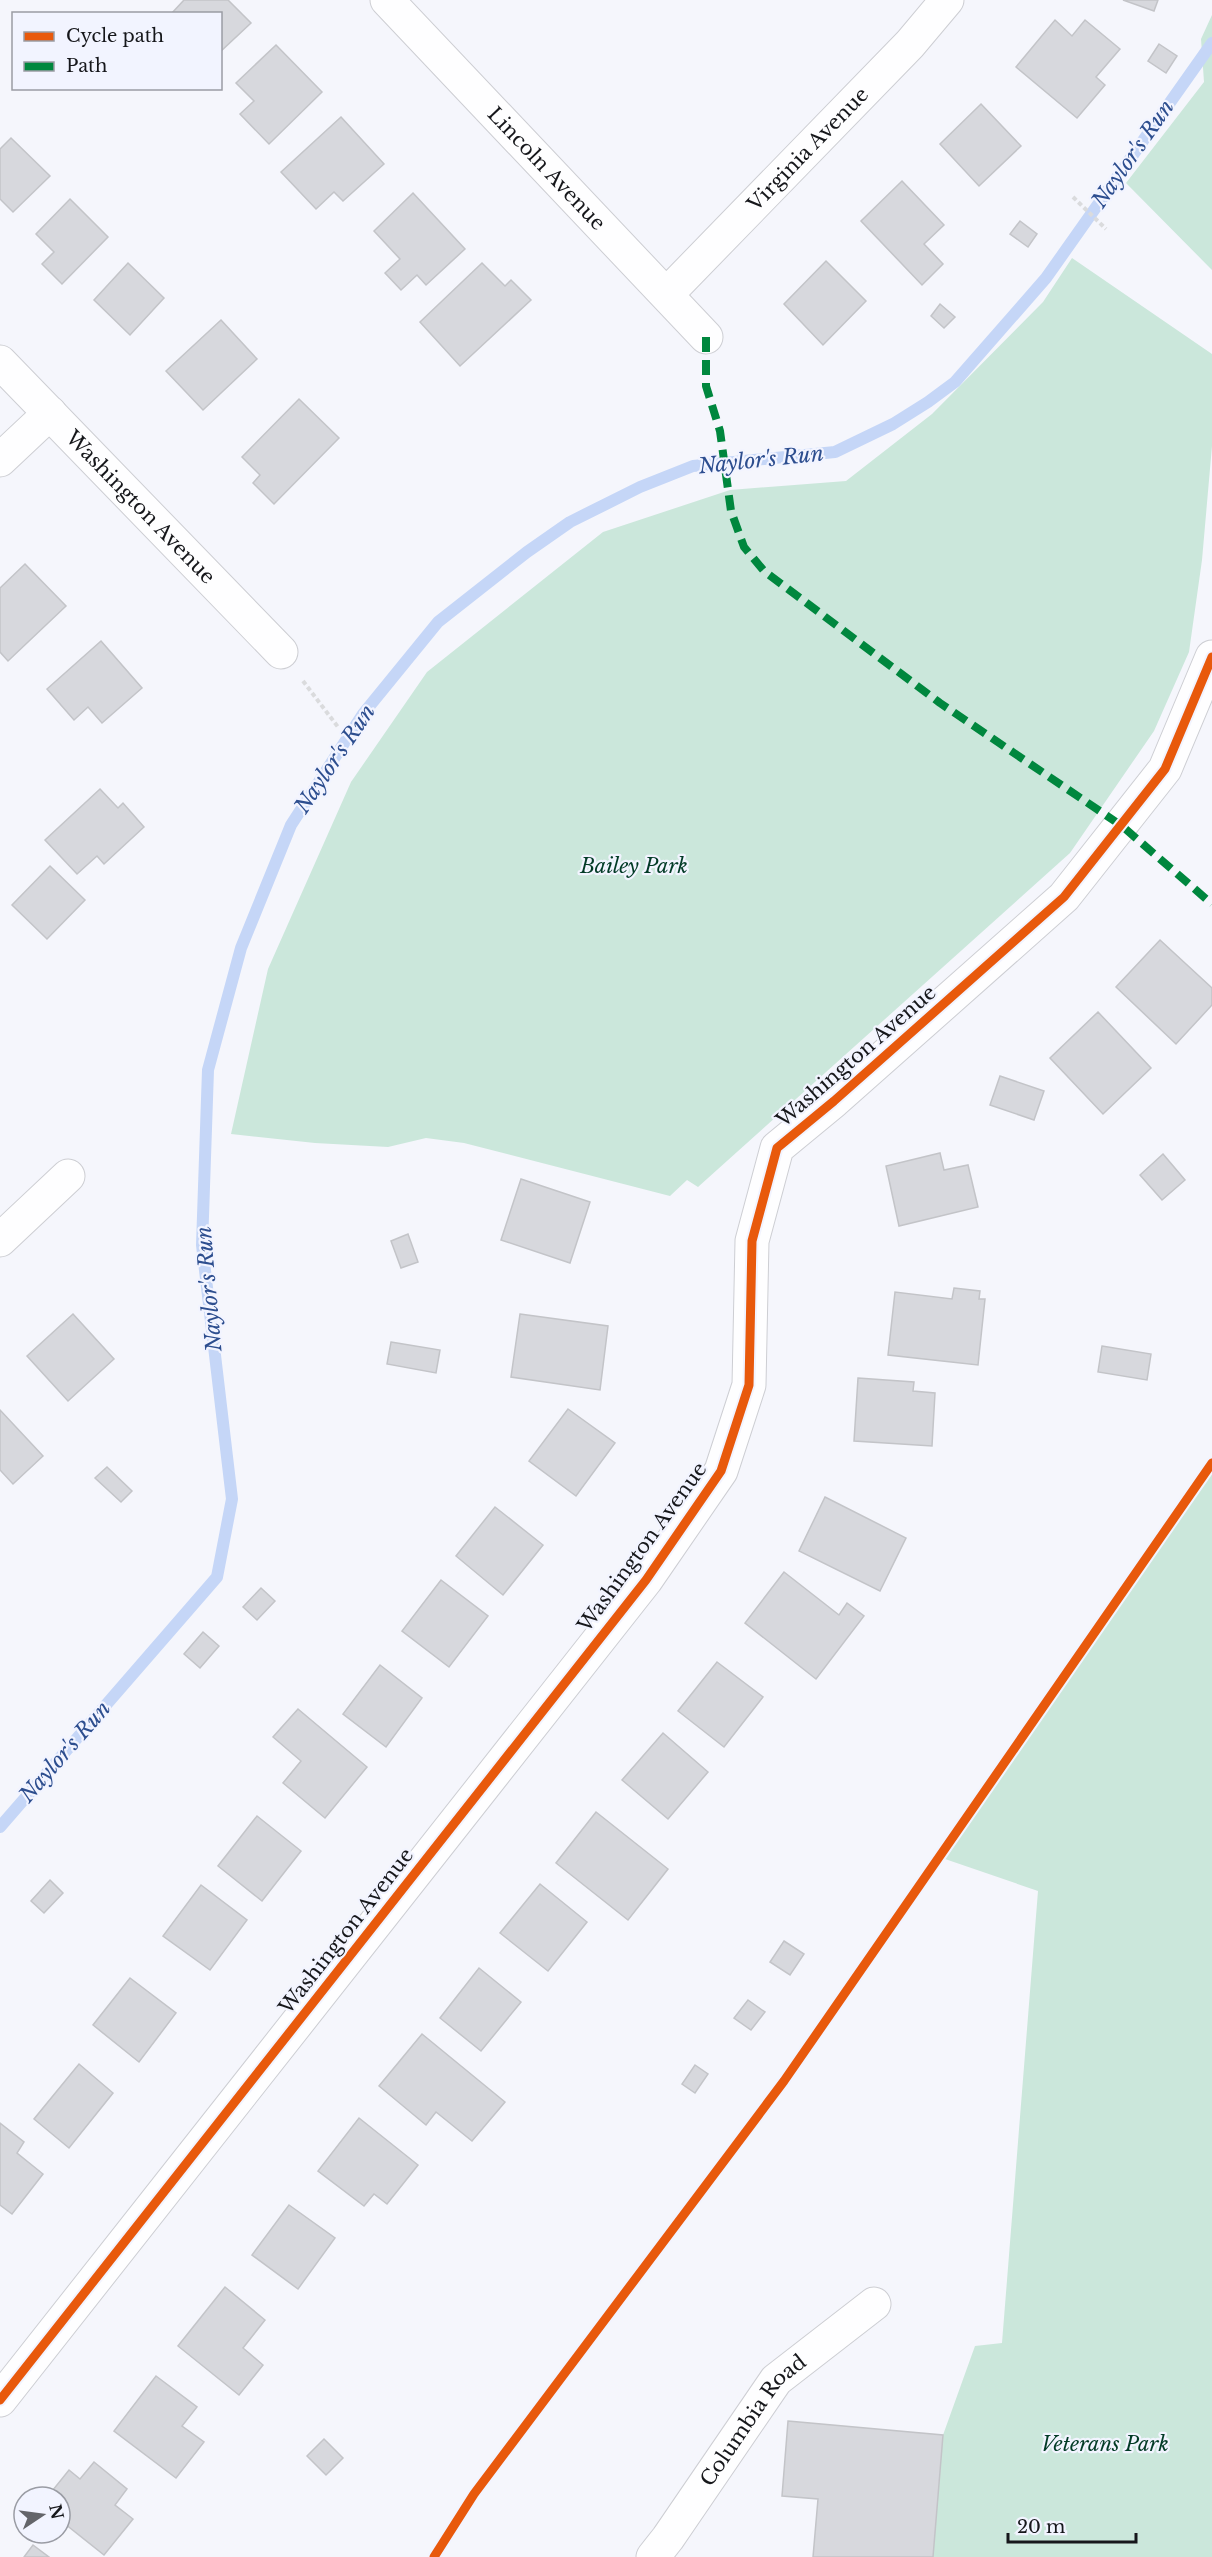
<svg xmlns="http://www.w3.org/2000/svg" width="1212" height="2557" viewBox="0 0 1212 2557" font-family="'Libre Baskerville',serif">
<style>
.green{fill:#cbe7db}
.lines{fill:none;stroke-linecap:round;stroke-linejoin:round}
.stream{stroke:#c5d6f7;stroke-width:12}
.building{fill:#d7d8dd;stroke:#c3c4c8;stroke-width:1.5}
.minor-casing{stroke:#cdced3;stroke-width:35}
.path{stroke:#dadbdd;stroke-width:4;stroke-dasharray:4.5 3;stroke-linecap:butt}
.minor{stroke:#fefeff;stroke-width:33}
.quiet{stroke:#00873e;stroke-width:8;stroke-dasharray:15 8;stroke-linecap:butt}
.cycleway-casing{stroke:#f2f4ff;stroke-width:13}
.cycleway{stroke:#e8590c;stroke-width:9}
.labels{text-anchor:middle;dominant-baseline:central;stroke-width:4.5;stroke-linejoin:round;paint-order:stroke}
.street-label{font-size:20px;fill:#16171b;stroke:#f2f4ff}
.park-label{font-size:20px;font-style:italic;fill:#023b26;stroke:#f2f4ff}
.water-label{font-size:21px;font-style:italic;fill:#2d4e8f;stroke:#f2f4ff}
</style>
<rect width="100%" height="100%" fill="#f5f6fc"/>
<g class="green">
<path d="M1212 15V270L1126 183 1204 82 1201 39Z"/>
<path d="M1072 258 1212 354V446L1202 560 1189 652 1154 731 1070 853 698 1187 687 1180 670 1196 464 1143 426 1138 388 1147 315 1143 231 1134 268 969 351 782 427 672 603 532 730 490 846 481 932 414 1043 302Z"/>
<path d="M1212 1472V2557H933L943 2435 975 2346 1002 2343 1038 1891 945 1859Z"/>
</g>
<g class="lines">
<path class="stream" d="M0 1827 217 1577 232 1499 202 1245 208 1070 241 948 291 825 363 714 438 622 527 552 570 522 640 487 693 466 835 452 893 424 928 402 955 382 1046 278 1212 43"/>
</g>
<g class="building">
<path d="M184 0H228L251 23 220 52V14H171Z"/>
<path d="M1123 0H1158L1154 11Z"/>
<path d="M1055 20 1072 36 1085 20 1120 49 1096 77 1105 85 1077 118 1016 67Z"/>
<path d="M1159 44 1177 56 1166 73 1148 61Z"/>
<path d="M276 45 322 92 269 144 240 114 254 101 236 83Z"/>
<path d="M981 104 1021 146 979 186 940 144Z"/>
<path d="M341 117 384 164 343 201 334 192 316 209 281 172Z"/>
<path d="M11 138 50 176 13 212 0 199V149Z"/>
<path d="M902 181 944 225 924 244 943 264 922 285 861 221Z"/>
<path d="M413 193 465 249 426 285 417 275 401 290 385 273 400 259 374 231Z"/>
<path d="M70 199 108 237 62 284 42 264 54 252 36 234Z"/>
<path d="M1020 221 1037 234 1028 247 1010 234Z"/>
<path d="M826 261 866 301 823 345 784 304Z"/>
<path d="M128 263 164 298 130 335 94 300Z"/>
<path d="M482 263 505 286 511 280 531 300 460 366 420 322Z"/>
<path d="M940 304 955 317 944 328 931 316Z"/>
<path d="M221 320 257 359 203 410 166 371Z"/>
<path d="M299 399 339 438 274 504 253 483 260 475 242 457Z"/>
<path d="M25 564 66 606 8 661 0 652V588Z"/>
<path d="M101 641 142 688 102 723 88 707 74 720 47 689Z"/>
<path d="M100 789 118 808 123 803 144 827 104 864 97 856 77 874 45 840Z"/>
<path d="M50 866 85 900 47 939 12 905Z"/>
<path d="M1160 940 1212 988V1005L1176 1044 1116 987Z"/>
<path d="M1098 1012 1151 1068 1103 1114 1050 1058Z"/>
<path d="M1000 1076 1044 1091 1034 1120 990 1105Z"/>
<path d="M940 1153 944 1170 968 1165 978 1207 899 1226 886 1166Z"/>
<path d="M1163 1154 1185 1180 1162 1200 1140 1175Z"/>
<path d="M521 1179 590 1202 570 1263 501 1240Z"/>
<path d="M408 1234 418 1262 401 1268 391 1241Z"/>
<path d="M954 1288 980 1291 979 1299H985L978 1365 888 1355 895 1292 952 1299Z"/>
<path d="M73 1314 114 1359 68 1401 27 1356Z"/>
<path d="M520 1314 608 1326 600 1390 511 1377Z"/>
<path d="M391 1342 440 1350 436 1373 387 1364Z"/>
<path d="M1102 1346 1151 1354 1147 1380 1098 1372Z"/>
<path d="M858 1378 914 1382 913 1391 935 1393 932 1446 854 1441Z"/>
<path d="M568 1409 615 1443 576 1496 529 1461Z"/>
<path d="M0 1410 43 1456 13 1484 0 1470Z"/>
<path d="M107 1467 132 1491 121 1502 95 1478Z"/>
<path d="M825 1497 906 1538 880 1591 799 1551Z"/>
<path d="M495 1507 543 1545 503 1595 456 1556Z"/>
<path d="M784 1572 839 1615 847 1603 864 1616 816 1679 745 1623Z"/>
<path d="M441 1580 488 1616 449 1667 402 1631Z"/>
<path d="M261 1588 275 1601 257 1620 243 1607Z"/>
<path d="M203 1632 219 1646 200 1668 184 1654Z"/>
<path d="M717 1662 763 1697 724 1747 678 1711Z"/>
<path d="M380 1665 422 1698 386 1747 343 1714Z"/>
<path d="M298 1709 367 1767 325 1818 283 1783 301 1761 273 1737Z"/>
<path d="M663 1733 708 1772 668 1819 622 1780Z"/>
<path d="M596 1812 668 1869 628 1920 556 1863Z"/>
<path d="M257 1816 301 1851 262 1901 218 1866Z"/>
<path d="M50 1880 63 1893 44 1913 31 1901Z"/>
<path d="M540 1884 587 1922 548 1971 500 1933Z"/>
<path d="M201 1885 247 1920 210 1970 163 1936Z"/>
<path d="M784 1941 804 1954 790 1975 770 1962Z"/>
<path d="M479 1968 521 2002 481 2051 440 2018Z"/>
<path d="M130 1978 176 2013 139 2062 93 2025Z"/>
<path d="M748 2000 765 2012 751 2030 734 2018Z"/>
<path d="M422 2034 505 2102 472 2141 436 2112 426 2125 379 2086Z"/>
<path d="M79 2064 113 2093 69 2148 34 2119Z"/>
<path d="M695 2065 708 2074 695 2093 682 2084Z"/>
<path d="M359 2118 418 2165 387 2204 374 2194 364 2206 318 2171Z"/>
<path d="M0 2123 24 2142 17 2153 43 2174 12 2214 0 2205Z"/>
<path d="M289 2205 335 2238 298 2289 252 2255Z"/>
<path d="M225 2287 265 2320 243 2348 263 2365 239 2395 178 2346Z"/>
<path d="M156 2376 197 2407 182 2426 204 2442 176 2478 114 2431Z"/>
<path d="M788 2421 943 2435 933 2557H813L818 2499 782 2496Z"/>
<path d="M324 2439 343 2458 326 2475 307 2456Z"/>
<path d="M94 2462 127 2489 115 2505 133 2519 104 2555 60 2520V2497L48 2496 69 2470 80 2479Z"/>
<path d="M33 2545 49 2557H24Z"/>
</g>
<g class="lines">
<defs>
<g id="minor">
<path id="s1" d="M387 0 706 337"/>
<path id="s2" d="M667 294 910 44 947 0"/>
<path id="s3" d="M0 362 281 652"/>
<path d="M0 460 50 413"/>
<path d="M0 1240 68 1176"/>
<path d="M0 2400 646 1580 721 1471 749 1385 752 1241 777 1148 834 1101 1064 897 1165 769 1212 657"/>
<path id="s4" d="M653 2557 668 2538 776 2380 874 2304"/>
</g>
</defs>
<use href="#minor" class="minor-casing"/>
<g class="path">
<path d="M1073 197 1106 229"/>
<path d="M303 681 338 727"/>
</g>
<use href="#minor" class="minor"/>
<path class="quiet" d="M706 337V386L720 431 731 511 744 547 764 571 940 703 1122 826 1212 904"/>
<defs>
<g id="cycleway">
<path d="M0 2400 646 1580 721 1471 749 1385 752 1241 777 1148 834 1101 1064 897 1165 769 1212 657"/>
<path d="M434 2557 474 2494 784 2081 1212 1463"/>
</g>
</defs>
<use href="#cycleway" class="cycleway-casing"/>
<use href="#cycleway" class="cycleway"/>
</g>
<g class="labels">
<g class="street-label">
<text stroke="none"><textPath href="#s2" startOffset="202">Virginia Avenue</textPath></text>
<text stroke="none"><textPath href="#s1" startOffset="232">Lincoln Avenue</textPath></text>
<text stroke="none"><textPath href="#s3" startOffset="202">Washington Avenue</textPath></text>
<text transform="translate(856 1056) rotate(-41)">Washington Avenue</text>
<text transform="translate(642 1547) rotate(-54)">Washington Avenue</text>
<text transform="translate(346 1931) rotate(-52)">Washington Avenue</text>
<text stroke="none"><textPath href="#s4" startOffset="170">Columbia Road</textPath></text>
</g>
<g class="park-label">
<text x="634" y="866">Bailey Park</text>
<text x="1105" y="2444">Veterans Park</text>
</g>
<g class="water-label">
<text transform="translate(1133 154) rotate(-55)">Naylor's Run</text>
<text transform="translate(761 460) rotate(-6)">Naylor's Run</text>
<text transform="translate(335 759) rotate(-56)">Naylor's Run</text>
<text transform="translate(209 1289) rotate(-95)">Naylor's Run</text>
<text transform="translate(65 1752) rotate(-49)">Naylor's Run</text>
</g>
</g>
<rect x="12" y="12" width="210" height="78" fill="#f2f4ff" stroke="#9a9ca4" stroke-width="1.5"/>
<rect x="24" y="32" width="30" height="9" fill="#e8590c" stroke="#9a9ca4" stroke-width="1.5"/>
<text x="66" y="42" font-size="18" fill="#16171b">Cycle path</text>
<rect x="24" y="62" width="30" height="9" fill="#00873e" stroke="#9a9ca4" stroke-width="1.5"/>
<text x="66" y="72" font-size="18" fill="#16171b">Path</text>
<g transform="translate(42 2515) rotate(77)"><circle r="28" fill="#f2f4ff" stroke="#9a9ca4" stroke-width="1.5"/>
<path d="M0-4.5L10 22L0 15L-10 22Z" fill="#64656a"/>
<text y="-9" font-size="16" font-weight="bold" text-anchor="middle" fill="#16171b">N</text>
</g>
<path d="M1008 2533v9h128v-9" fill="none" stroke="#16171b" stroke-width="3"/>
<text x="1017" y="2533" font-size="18" fill="#16171b" stroke="#f2f4ff" stroke-width="4.5" paint-order="stroke">20 m</text>
</svg>
